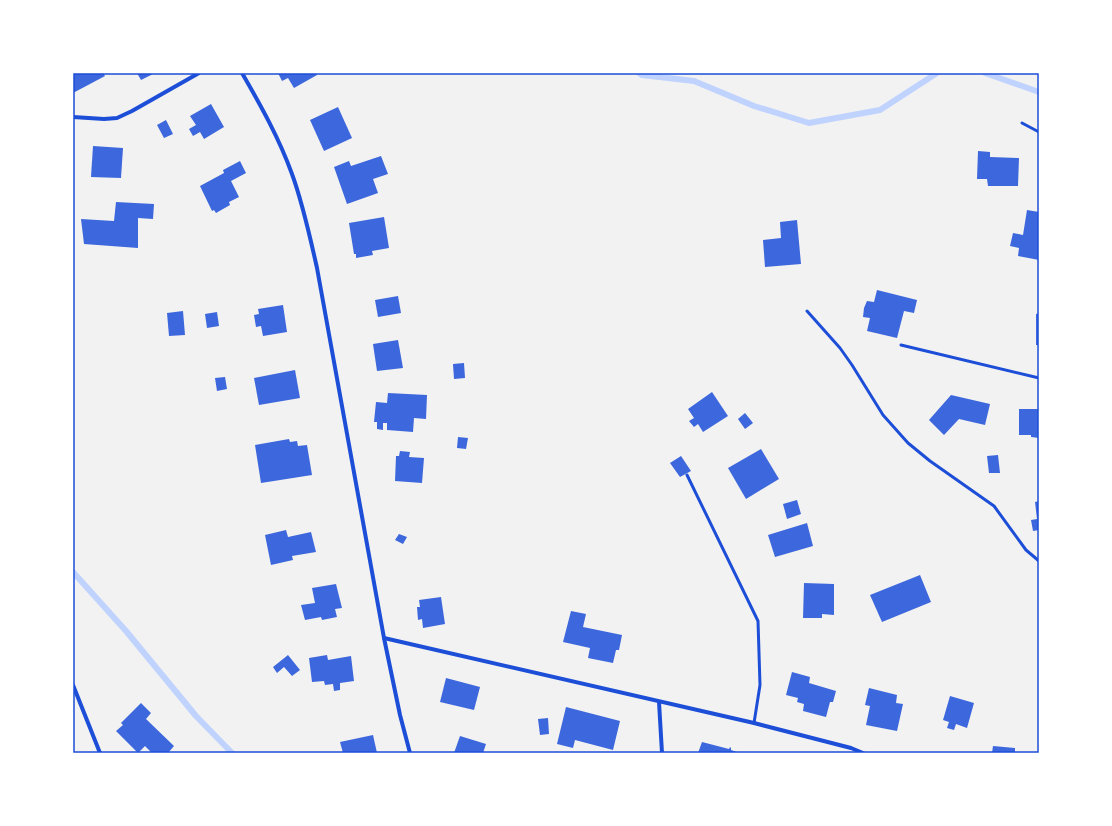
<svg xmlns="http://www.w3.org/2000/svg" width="1112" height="826" viewBox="0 0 1112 826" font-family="Montserrat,sans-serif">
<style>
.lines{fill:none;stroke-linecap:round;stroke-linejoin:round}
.stream{stroke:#bfd3fe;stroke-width:6}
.building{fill:#3d67dc}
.service{stroke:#1d4ed8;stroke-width:3}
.minor{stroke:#1d4ed8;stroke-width:4}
.neatline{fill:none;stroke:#1d4ed8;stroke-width:1.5}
</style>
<rect width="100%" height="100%" fill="#f2f2f2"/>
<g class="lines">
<g class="stream">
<path d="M639 73 642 75 694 81 754 106 809 123 880 110 937 73"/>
<path d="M985 73 1039 92"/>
<path d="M73 572 126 631 196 716 232 753"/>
</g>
</g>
<g class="building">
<path d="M73 73H103L105 76 73 93Z"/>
<path d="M137 73H155L141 80Z"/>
<path d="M278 73H316L317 75 294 88 288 78 282 81Z"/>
<path d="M211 104 224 127 204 139 200 132 193 136 189 129 196 125 190 116Z"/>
<path d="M338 107 352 138 324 151 310 120Z"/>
<path d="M166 120 173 134 164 138 157 125Z"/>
<path d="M93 146 123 148 121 178 91 177Z"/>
<path d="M978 151 990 152V157L1019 158 1018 186H988L987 179H977Z"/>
<path d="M381 156 388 174 373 179 378 193 347 204 334 167 349 161 351 166Z"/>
<path d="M240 161 246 173 231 181 239 197 229 202 230 205 216 213 214 210 212 211 200 186 224 173 223 170Z"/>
<path d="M116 202 154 204 153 219 138 218V248L84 244 81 219 114 221Z"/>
<path d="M1027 210 1039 212V260L1018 256 1019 248 1010 246 1013 233 1023 235Z"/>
<path d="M384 217 389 248 372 251 373 255 356 258V254H354L349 223Z"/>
<path d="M797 220 801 264 765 267 763 240 781 238 780 222Z"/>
<path d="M877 290 917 300 914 313 904 311 897 338 867 331 870 318 863 317 864 308 867 301 874 302Z"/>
<path d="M398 296 401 313 378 317 375 300Z"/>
<path d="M283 305 287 332 263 336 261 326 256 327 254 315 259 314 258 309Z"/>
<path d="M183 311 185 335 169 336 167 313Z"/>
<path d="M217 312 219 326 207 328 205 314Z"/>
<path d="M1039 313V345H1036V314Z"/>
<path d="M398 340 403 368 377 371 373 344Z"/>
<path d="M464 363 465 378 454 379 453 364Z"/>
<path d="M295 370 300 398 259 405 254 378Z"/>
<path d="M225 377 227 389 217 391 215 378Z"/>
<path d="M712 392 728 416 703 432 698 424 694 427 689 421 694 418 688 409Z"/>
<path d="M388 393 427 395 426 419 414 418 413 432 387 430V423H383V430L377 429V422H374L376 402 387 403Z"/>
<path d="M951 395 990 404 985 425 959 419 944 435 929 420Z"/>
<path d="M1019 409H1039V438L1031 437V435H1019Z"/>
<path d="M745 413 753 423 745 429 738 419Z"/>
<path d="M458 437 468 438 466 449 457 448Z"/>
<path d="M289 439 290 442 297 441 298 446 307 445 312 475 261 483 255 445Z"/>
<path d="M761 449 779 479 746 499 728 468Z"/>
<path d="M400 451 410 452 409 457 424 458 422 483 395 481 396 456H399Z"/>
<path d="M998 455 1000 473H989L987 456Z"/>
<path d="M681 456 691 471 680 477 670 463Z"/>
<path d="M797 500 801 514 787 519 783 504Z"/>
<path d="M1039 501V530L1033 531 1031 520 1037 519 1035 502Z"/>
<path d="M807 523 813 546 775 557 768 535Z"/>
<path d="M286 530 288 537 311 532 316 552 292 556 293 560 271 565 265 535Z"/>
<path d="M399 534 407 537 403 544 395 540Z"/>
<path d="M920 575 931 602 882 622 870 595Z"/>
<path d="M804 583 834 584V615L822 614V618H803Z"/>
<path d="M336 584 342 608 335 609 337 617 322 620 321 617 305 620 301 605 315 603 312 588Z"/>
<path d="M441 597 445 624 423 628 422 619 418 620 417 607H420L419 600Z"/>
<path d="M571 611 586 614 583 627 622 635 619 650H616L613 663 588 658 590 648 563 642Z"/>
<path d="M288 655 300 670 292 676 284 667 277 673 273 667Z"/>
<path d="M327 655 328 660 351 656 354 681 340 683V690L334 691 333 684 325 685 324 681 312 682 309 658Z"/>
<path d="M792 672 810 677 809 683 836 691 833 702H830L826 717 803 711 804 704 797 702 798 698 786 695Z"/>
<path d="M446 678 480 687 474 710 440 702Z"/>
<path d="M869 688 897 695 896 703 903 704 897 731 866 725 870 706 865 705Z"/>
<path d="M950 696 974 703 967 728 956 724 954 730 947 728 949 722 943 720Z"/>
<path d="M141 703 151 713 146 719 174 746 168 753H152L145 746 138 753 116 731 123 725 121 723Z"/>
<path d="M566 707 620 721 613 750 575 740 573 748 557 744Z"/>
<path d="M548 718 549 734 540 735 538 719Z"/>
<path d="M373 735 377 753H343L340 742Z"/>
<path d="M460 736 486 744 483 753H454Z"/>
<path d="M702 742 729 749 730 747 731 748V750L740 753H698Z"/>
<path d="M993 746 1015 748V753H992Z"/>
</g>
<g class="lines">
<g class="service">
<path d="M1022 123 1039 132"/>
<path d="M807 311 840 348 852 365 883 415 908 443 930 461 994 506 1026 550 1039 561"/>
<path d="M901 345 1039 378"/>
<path d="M687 475 758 621 760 685 754 723"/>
</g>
<g class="minor">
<path d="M242 73C261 106 279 138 292 174 303 204 310 237 317 268L384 638 400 715 410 753"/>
<path d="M73 117 104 119 117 118 132 111 199 73"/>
<path d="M384 638 754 723 851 748 863 753"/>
<path d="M73 685 100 753"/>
<path d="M659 702 662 753"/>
</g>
</g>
<rect width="1112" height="826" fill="none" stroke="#ffffff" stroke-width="148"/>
<rect x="74" y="74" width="964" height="678" class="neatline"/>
</svg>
